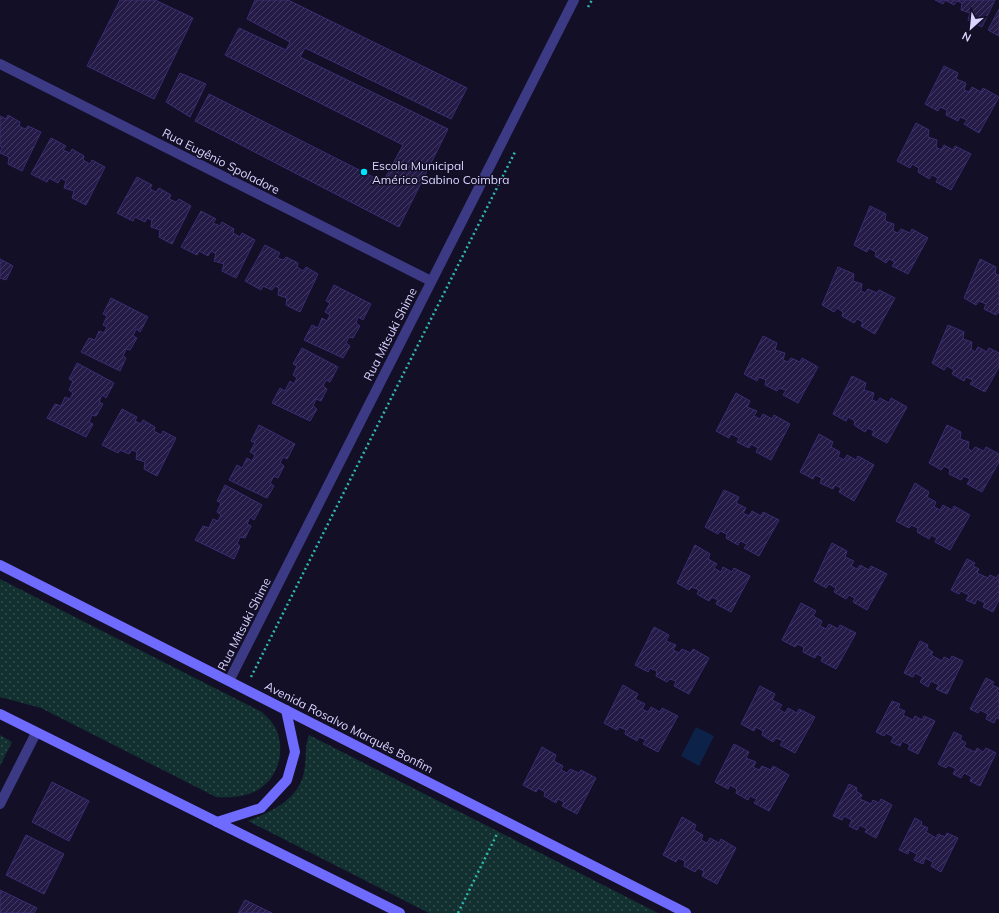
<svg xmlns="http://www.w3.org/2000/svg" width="999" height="913" viewBox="0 0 999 913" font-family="Mulish,sans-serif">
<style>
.grass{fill:url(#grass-dots)}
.water{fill:#0c2248}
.building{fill:url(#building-hatch);stroke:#3b2d73}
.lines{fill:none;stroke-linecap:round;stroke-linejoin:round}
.path{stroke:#2fb8b0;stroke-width:2.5;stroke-dasharray:2 3;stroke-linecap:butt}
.street{stroke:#3d3a85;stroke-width:10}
.secondary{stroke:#6f6bff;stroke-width:10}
.poi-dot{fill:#00e5ff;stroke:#130f26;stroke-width:1.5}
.labels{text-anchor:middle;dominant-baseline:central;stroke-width:3;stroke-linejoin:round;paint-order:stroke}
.street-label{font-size:12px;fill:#d9d4ff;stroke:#130f26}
.poi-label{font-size:12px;fill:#d9d4ff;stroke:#130f26;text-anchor:start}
</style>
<defs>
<pattern id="grass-dots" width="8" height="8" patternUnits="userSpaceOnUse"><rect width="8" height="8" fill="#12302f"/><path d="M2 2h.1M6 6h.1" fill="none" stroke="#344d4e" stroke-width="1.8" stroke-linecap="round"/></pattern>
<pattern id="building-hatch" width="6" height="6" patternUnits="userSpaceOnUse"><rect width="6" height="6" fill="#241b47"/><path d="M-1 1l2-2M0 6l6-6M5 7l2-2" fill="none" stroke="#433b63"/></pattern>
</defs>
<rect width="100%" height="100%" fill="#130f26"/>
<g class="grass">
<path d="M0 579 262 712C265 715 268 718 271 721 288 743 281 778 256 791 244 797 230 798 216 797L41 708 0 697Z"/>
<path d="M0 735 12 742 0 766Z"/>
<path d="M309 735 658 913H429L248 821C271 812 299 799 304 772 307 760 304 747 309 735Z"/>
</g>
<path class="water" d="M696 727 714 736 699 766 681 756Z"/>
<g class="building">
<path d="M120 0H155L193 18 154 99 87 66Z"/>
<path d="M255 0H288L467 88 451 119 305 48 300 57 448 129 399 227 195 121 209 94 383 182 403 145 225 55 239 28 286 50 290 42 247 19Z"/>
<path d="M935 0H995L982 27 968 20 970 13 961 10 962 3 957 1 954 5 945 0 943 4Z"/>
<path d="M999 9V36L988 30Z"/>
<path d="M944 66 958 73 956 79 966 83 964 90 969 92 972 87 981 92 983 88 999 97 979 133 964 124 967 120 960 117 958 121 946 115 947 110 940 107 938 111 925 104Z"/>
<path d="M180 73 206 84 190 117 166 102Z"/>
<path d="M8 115 20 122 19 126 25 129 28 126 41 132 22 171 8 164 9 157 0 153 2 147 0 146V116L6 119Z"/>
<path d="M916 123 929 130 928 137 937 140 936 147 941 150 944 145 953 150 955 146 971 154 951 190 936 182 938 178 932 175 929 179 918 172 919 168 912 164 910 168 897 161Z"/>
<path d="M51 138 66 146 63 150 70 153 72 149 84 156 83 160 90 164 92 160 105 167 86 205 72 198 74 191 64 188 66 181 61 178 58 183 49 178 47 182 31 174Z"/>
<path d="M137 177 152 185 150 189 156 192 159 188 171 195 169 199 176 202 179 199 191 206 172 244 159 237 160 230 151 227 152 220 147 218 145 222 135 217 133 221 117 213Z"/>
<path d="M870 206 886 214 885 221 894 224 893 231 898 233 901 229 910 233 912 229 928 238 908 274 892 266 895 262 889 259 886 263 875 256 876 252 869 248 867 252 854 245Z"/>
<path d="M201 211 216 219 213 223 220 226 222 222 234 229 233 233 240 237 242 233 255 240 236 278 222 271 224 264 214 261 216 254 211 251 208 256 199 251 197 255 181 247Z"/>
<path d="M265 245 280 253 277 258 283 260 286 257 298 263 297 267 303 271 306 267 318 274 300 312 286 305 287 298 278 295 279 288 275 286 272 290 263 286 261 290 245 281Z"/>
<path d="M0 259 13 266 6 280 0 278Z"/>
<path d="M980 259 996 267 995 274 999 275V312L996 315 984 309 986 304 979 301 976 305 964 298Z"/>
<path d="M838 267 854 274 853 281 862 284 861 291 865 293 868 289 877 293 879 290 895 298 875 334 861 326 863 322 857 319 854 323 842 316 843 312 837 308 834 312 822 305Z"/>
<path d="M334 285 371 304 363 320 358 317 356 323 360 326 353 338 349 337 346 343 350 346 343 358 304 340 312 325 318 328 322 318 327 321 330 315 325 312 330 303 326 301Z"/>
<path d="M111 298 148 317 140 332 136 329 133 336 137 338 130 350 126 349 123 356 126 358 120 371 81 352 89 338 95 340 99 331 104 333 107 327 103 325 107 316 103 314Z"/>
<path d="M948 325 964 332 963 339 972 342 971 349 975 352 978 347 987 352 989 348 999 353V367L985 392 970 384 973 380 966 377 964 381 952 374 954 370 947 366 944 370 932 363Z"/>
<path d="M763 336 777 343 775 350 785 353 783 360 788 362 791 358 800 362 802 358 818 367 798 403 783 395 786 390 779 388 777 391 765 385 766 380 759 377 757 381 744 374Z"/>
<path d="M302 348 338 367 330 382 326 380 323 386 327 389 321 401 316 399 313 406 317 409 310 421 272 403 280 388 285 391 290 381 294 384 297 378 293 375 297 366 293 364Z"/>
<path d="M77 363 114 383 106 398 102 395 99 402 103 404 96 416 92 415 89 422 93 424 86 437 47 418 55 404 61 406 65 397 70 399 73 393 69 390 73 381 69 379Z"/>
<path d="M852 376 866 383 864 390 874 393 872 400 877 402 880 398 889 403 891 398 907 407 887 443 872 435 874 431 868 428 865 432 854 425 855 421 848 417 846 421 833 414Z"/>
<path d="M736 393 750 401 747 407 757 411 754 416 760 419 763 414 772 419 774 415 790 424 771 460 756 452 758 448 751 444 749 448 737 442 739 438 731 434 729 438 716 431Z"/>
<path d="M122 409 137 417 135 421 141 424 143 420 155 427 154 431 161 435 163 431 176 438 157 476 144 469 145 462 136 459 137 452 132 450 129 454 120 450 118 453 102 445Z"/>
<path d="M259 425 295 444 287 459 283 457 280 463 284 466 278 478 274 476 270 483 274 486 267 498 229 480 237 465 242 468 247 458 252 461 255 455 250 452 255 443 251 441Z"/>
<path d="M947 425 961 432 960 439 969 442 968 449 972 451 975 447 984 451 986 447 999 454V462L982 492 967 484 970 479 964 476 961 480 949 474 950 469 944 466 941 470 929 463Z"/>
<path d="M819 434 833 442 831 447 840 452 838 457 844 460 847 455 856 460 858 456 874 465 854 501 839 492 841 488 835 485 833 489 820 483 822 478 815 475 813 479 800 472Z"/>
<path d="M915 483 929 492 927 497 936 502 934 507 940 510 943 505 952 510 954 506 970 515 950 550 935 542 937 538 931 535 929 539 917 532 918 528 911 525 909 528 896 521Z"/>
<path d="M225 485 262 505 254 520 250 517 247 524 251 526 245 538 240 537 237 544 240 546 234 559 195 540 203 526 209 528 213 519 218 521 221 515 217 512 221 503 217 501Z"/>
<path d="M724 490 739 497 736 503 746 508 743 513 749 516 752 511 761 516 763 512 779 520 759 556 744 548 747 544 740 541 738 545 726 538 727 534 720 531 718 534 705 527Z"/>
<path d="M832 543 847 551 845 557 854 561 851 566 857 569 860 565 869 570 871 566 887 574 867 610 853 602 855 598 849 595 846 599 834 592 836 588 829 584 826 588 814 581Z"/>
<path d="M695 545 710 554 708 559 717 564 714 568 721 572 723 567 732 572 734 568 750 576 731 612 716 604 718 600 712 597 709 601 697 594 699 590 692 587 689 590 677 583Z"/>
<path d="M967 559 975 563 973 566 979 569 977 573 988 578 990 575 996 578 999 574V600L993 612 983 607 985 603 977 599 975 604 966 600 969 595 961 591 959 594 951 590Z"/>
<path d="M801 603 816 611 813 616 822 621 820 626 826 629 829 624 838 629 840 625 856 633 836 669 821 661 823 657 817 654 815 658 803 652 804 647 797 644 795 647 782 640Z"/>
<path d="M654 627 669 635 666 641 676 645 673 650 679 653 682 649 691 653 693 649 709 658 689 694 674 686 676 681 670 679 667 682 656 676 657 671 650 668 648 672 635 665Z"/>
<path d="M920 641 928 645 927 648 933 652 931 655 942 661 944 657 950 660 952 656 963 661 947 694 936 689 939 685 931 681 928 687 920 682 923 677 915 673 913 677 904 673Z"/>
<path d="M986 678 994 682 992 685 999 688 997 692 999 693V719L996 718 994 723 986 719 988 714 980 710 978 713 970 709Z"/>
<path d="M623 685 638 694 635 699 645 704 642 709 648 712 651 707 660 712 662 708 678 716 658 752 643 744 646 740 639 737 637 741 625 734 626 730 619 727 617 730 604 723Z"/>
<path d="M760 686 775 694 772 700 782 705 779 709 785 713 788 708 797 713 799 709 815 717 795 753 780 745 783 741 776 738 773 742 762 735 763 731 756 727 754 731 741 724Z"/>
<path d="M892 701 900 704 898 708 905 711 903 715 913 720 915 716 922 720 924 716 935 721 918 754 908 749 910 745 902 741 900 746 891 742 894 737 886 733 884 736 876 732Z"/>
<path d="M954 732 962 736 960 739 966 743 964 747 975 752 977 748 983 752 986 748 996 753 980 786 970 781 972 777 964 773 961 778 953 774 956 769 948 765 946 768 938 764Z"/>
<path d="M734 744 749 752 746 758 756 762 753 767 759 770 762 766 771 770 773 766 789 775 769 811 754 803 757 799 750 796 748 800 736 793 737 789 730 785 728 789 715 782Z"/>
<path d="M542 747 556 755 554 761 563 766 561 770 567 773 570 769 579 773 581 770 596 778 577 814 562 806 564 802 558 799 556 803 544 796 545 792 538 788 536 792 523 785Z"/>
<path d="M52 782 89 801 69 841 32 822Z"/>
<path d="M849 784 857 788 856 791 862 795 860 799 871 804 873 800 879 803 881 799 892 805 876 838 865 832 867 829 860 825 857 830 849 826 852 820 844 816 842 820 833 816Z"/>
<path d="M682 817 696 825 694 830 703 835 701 840 707 843 710 838 719 843 721 839 736 848 717 884 702 876 704 871 698 868 695 872 684 866 685 861 678 858 676 862 663 855Z"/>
<path d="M915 818 922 822 921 825 928 828 926 832 936 838 938 834 945 837 947 833 958 838 941 872 931 866 933 862 925 858 923 864 914 860 917 854 909 850 908 854 899 850Z"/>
<path d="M26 835 64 854 44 894 6 875Z"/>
<path d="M0 890 37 908 34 913H0Z"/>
<path d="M245 900 272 913H238Z"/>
</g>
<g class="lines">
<g class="path">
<path d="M588 7 592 0"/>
<path d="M251 677 515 152"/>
<path d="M458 913 497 834"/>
</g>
<g class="street">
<path d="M0 64 431 281"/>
<path d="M229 681 574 0"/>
<path d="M0 804 36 733"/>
</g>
<g class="secondary">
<path d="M0 565 686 913"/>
<path d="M0 714 400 913"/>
<path d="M217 822 261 808 287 780 295 752 286 710"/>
</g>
</g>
<circle class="poi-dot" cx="364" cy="172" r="4"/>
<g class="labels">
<g class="street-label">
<text transform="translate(221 161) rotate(27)">Rua Eugênio Spoladore</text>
<text transform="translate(390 334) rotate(-63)">Rua Mitsuki Shime</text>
<text transform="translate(244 624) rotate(-63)">Rua Mitsuki Shime</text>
<text transform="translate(349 727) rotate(27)">Avenida Rosalvo Marquês Bonfim</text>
</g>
<g class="poi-label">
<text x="372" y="165">Escola Municipal<tspan x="372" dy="14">Américo Sabino Coimbra</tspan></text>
</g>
</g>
<g transform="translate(971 28) rotate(207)" stroke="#130f26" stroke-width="3" paint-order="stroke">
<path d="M0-3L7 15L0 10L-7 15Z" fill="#d9d4ff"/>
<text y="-6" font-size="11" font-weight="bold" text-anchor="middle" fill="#d9d4ff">N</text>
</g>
</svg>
